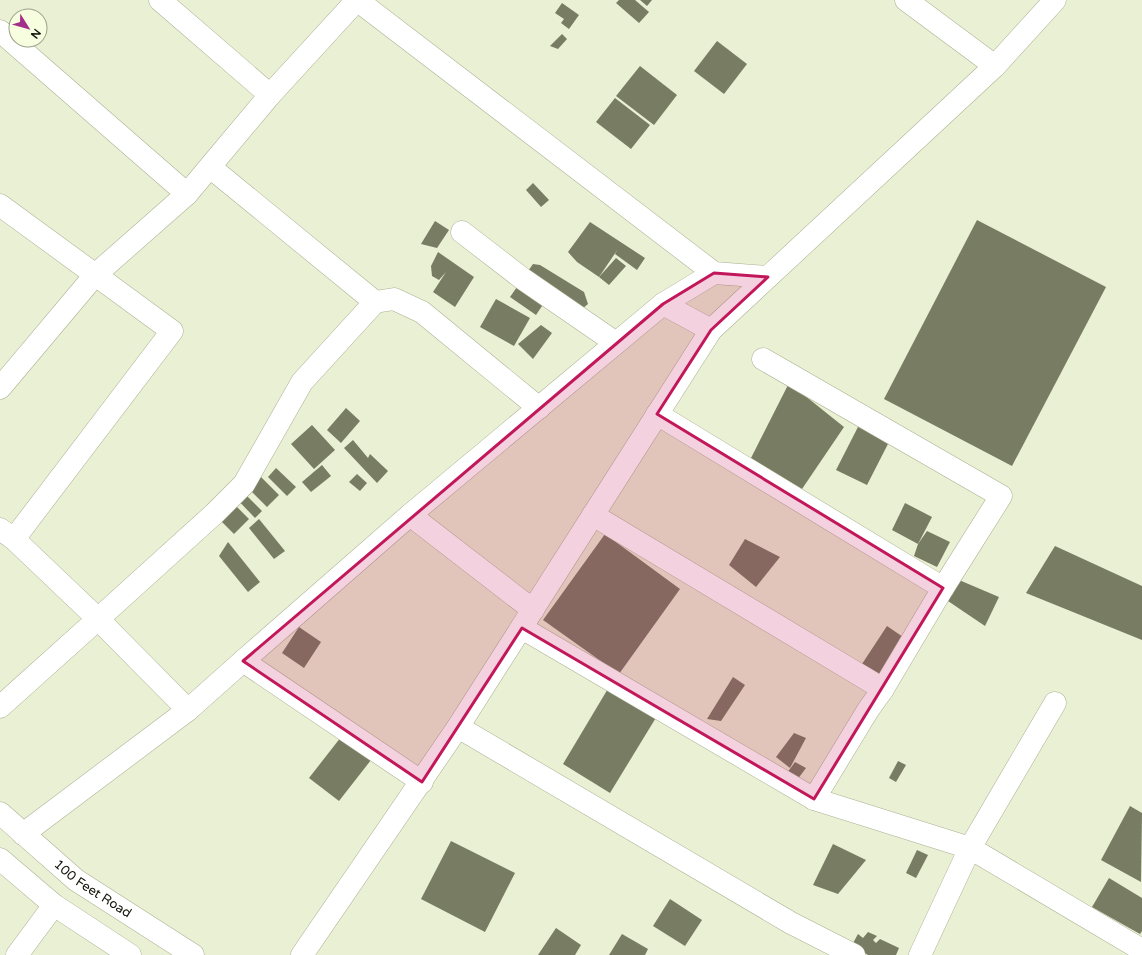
<svg xmlns="http://www.w3.org/2000/svg" width="1142" height="955" viewBox="0 0 1142 955" font-family="'Varela Round',sans-serif">
<style>
.building{fill:#777c62}
.lines{fill:none;stroke-linecap:round;stroke-linejoin:round}
.minor-casing{stroke:#abb094;stroke-width:23}
.tertiary-casing{stroke:#abb094;stroke-width:23}
.secondary-casing{stroke:#abb094;stroke-width:23}
.minor{stroke:#fff;stroke-width:22}
.tertiary{stroke:#fff;stroke-width:22}
.secondary{stroke:#fff;stroke-width:22}
.marked{fill:#c2185b;fill-opacity:0.2;stroke:#c2185b;stroke-width:3;stroke-linejoin:round}
.labels{text-anchor:middle;dominant-baseline:central;stroke-width:3;stroke-linejoin:round;paint-order:stroke}
.street-label{font-size:13px;fill:#13140a;stroke:#f7fee0}
</style>
<rect width="100%" height="100%" fill="#eaf0d3"/>
<g class="building">
<path d="M619 0H635L649 12 639 23 616 3Z"/>
<path d="M640 0H652L647 6Z"/>
<path d="M562 3 579 15 569 29 561 23 564 19 555 13Z"/>
<path d="M562 34 567 39 558 49 550 46Z"/>
<path d="M717 41 747 64 724 94 694 71Z"/>
<path d="M640 66 677 95 654 125 616 96Z"/>
<path d="M615 98 650 125 631 149 596 122Z"/>
<path d="M533 183 549 200 541 207 526 190Z"/>
<path d="M977 220 1106 287 1012 466 884 399Z"/>
<path d="M435 221 449 230 437 248 421 244Z"/>
<path d="M590 222 645 258 637 270 615 254 618 249 599 277 577 262 568 252Z"/>
<path d="M438 252 474 277 455 307 433 292 446 272 439 280 432 276 431 266Z"/>
<path d="M616 258 626 266 609 285 599 277Z"/>
<path d="M533 264 540 265 584 292 588 304 576 314 548 297 536 315 510 297Z"/>
<path d="M496 299 530 318 514 346 480 327Z"/>
<path d="M541 325 552 333 533 359 518 344Z"/>
<path d="M789 383 844 427 802 489 751 458Z"/>
<path d="M346 408 360 421 341 443 327 430Z"/>
<path d="M312 425 335 450 314 469 291 444Z"/>
<path d="M859 425 890 440 867 485 836 470Z"/>
<path d="M353 440 368 458 370 454 388 471 377 483 344 448Z"/>
<path d="M322 465 331 476 311 492 302 482Z"/>
<path d="M276 468 296 487 287 496 268 477Z"/>
<path d="M256 472 279 495 267 507 244 484Z"/>
<path d="M357 474 367 483 360 491 349 482Z"/>
<path d="M239 488 262 511 255 518 232 494Z"/>
<path d="M229 499 249 519 234 534 214 514Z"/>
<path d="M905 503 932 517 918 544 892 530Z"/>
<path d="M259 519 285 551 274 559 249 528Z"/>
<path d="M927 531 950 542 937 567 914 556 918 544Z"/>
<path d="M605 534 680 589 619 674 543 620Z"/>
<path d="M745 539 780 557 756 587 729 565Z"/>
<path d="M228 542 260 582 248 592 219 556Z"/>
<path d="M1055 546 1142 586V640L1026 593Z"/>
<path d="M959 580 999 597 985 626 945 599Z"/>
<path d="M887 626 906 639 878 680 860 667Z"/>
<path d="M299 627 321 642 304 668 282 653Z"/>
<path d="M733 677 745 685 721 721 707 719Z"/>
<path d="M609 687 657 716 610 793 563 764Z"/>
<path d="M794 733 806 738 790 768 776 757Z"/>
<path d="M341 737 371 760 339 801 309 778Z"/>
<path d="M898 761 906 765 896 782 889 778Z"/>
<path d="M795 762 806 768 797 780 787 773Z"/>
<path d="M1130 806 1142 813 1141 882 1101 860Z"/>
<path d="M451 841 515 873 485 932 421 899Z"/>
<path d="M833 844 866 860 838 894 813 885Z"/>
<path d="M917 850 928 855 916 878 906 873Z"/>
<path d="M1109 878 1142 898V931L1140 934 1092 907Z"/>
<path d="M670 899 702 920 685 946 653 926Z"/>
<path d="M556 928 581 945 575 955H538Z"/>
<path d="M868 932 877 936 873 940 876 943 880 939 899 948 896 955H868L852 945 858 934 863 938Z"/>
<path d="M622 934 648 949 645 955H609Z"/>
</g>
<g class="lines">
<defs>
<g id="minor">
<path d="M160 0 270 95 357 0 714 273 768 277"/>
<path d="M906 0 995 66"/>
<path d="M0 31 187 194 95 275 0 388"/>
<path d="M210 167 375 302"/>
<path d="M187 194 270 95"/>
<path d="M0 205 172 331 14 539"/>
<path d="M462 232 523 279 616 343"/>
<path d="M663 304 714 273"/>
<path d="M657 414 943 588 1001 496 763 359"/>
<path d="M410 515 533 610"/>
<path d="M593 515 883 689"/>
<path d="M0 529 14 539 98 619 0 707"/>
<path d="M522 628 814 799 970 848 1055 703"/>
<path d="M243 661 422 782"/>
<path d="M188 710 98 619 214 514 244 484 302 382 375 302 394 299 422 312 539 408"/>
<path d="M458 727 791 923 854 955"/>
<path d="M814 799 868 710 883 689 943 588"/>
<path d="M23 834 188 710 243 661 410 515 663 304 711 330"/>
<path d="M17 955 54 905"/>
<path d="M920 955 970 848 1142 950"/>
</g>
<path id="tertiary" d="M302 955 458 727 711 330 995 66 1055 0"/>
<g id="secondary">
<path id="s1" d="M0 813 76 880 193 955"/>
<path d="M0 859 54 905 130 955"/>
</g>
</defs>
<use href="#minor" class="minor-casing"/>
<use href="#tertiary" class="tertiary-casing"/>
<use href="#secondary" class="secondary-casing"/>
<use href="#minor" class="minor"/>
<use href="#tertiary" class="tertiary"/>
<use href="#secondary" class="secondary"/>
</g>
<path class="marked" d="M714 273 768 277 711 330 657 414 943 588 814 799 522 628 422 782 243 661 663 304Z"/>
<g class="labels">
<g class="street-label">
<text stroke="none"><textPath href="#s1" startOffset="120">100 Feet Road</textPath></text>
</g>
</g>
<g transform="translate(28 28) rotate(127)"><circle r="19" fill="#f7fee0" stroke="#9ca08a"/>
<path d="M0-3L7 15L0 10L-7 15Z" fill="#a42f88"/>
<text y="-6" font-size="11" font-weight="bold" text-anchor="middle" fill="#13140a">N</text>
</g>
</svg>
